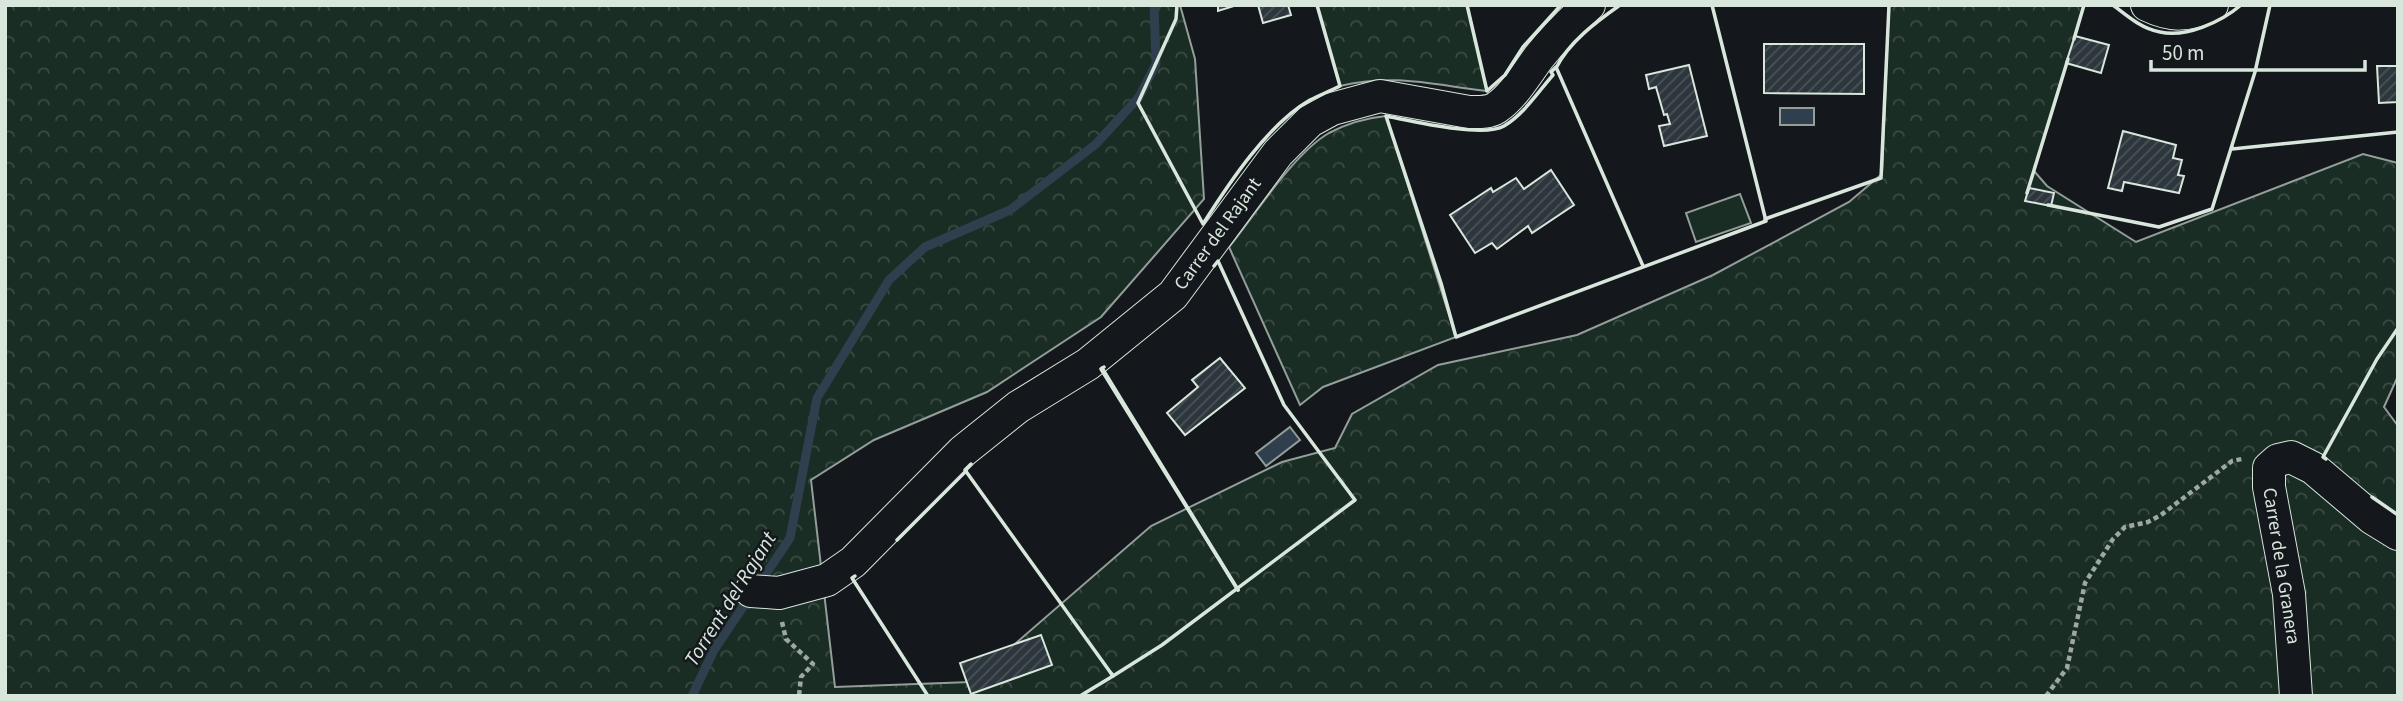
<svg xmlns="http://www.w3.org/2000/svg" width="2403" height="701" viewBox="0 0 2403 701" font-family="'Source Sans 3',sans-serif">
<style>
.forest{fill:url(#forest-crowns);stroke:#939e99;stroke-width:2}
.garden{fill:#1a2d24;stroke:#939e99;stroke-width:2}
.water{fill:#2f3f4d;stroke:#939e99;stroke-width:2}
.lines{fill:none;stroke-linecap:round;stroke-linejoin:round}
.stream{stroke:#2f3f4d;stroke-width:9}
.building{fill:url(#building-hatch);stroke:#d8e6dc;stroke-width:2}
.minor-casing{stroke:#d8e6dc;stroke-width:34}
.path{stroke:#9da8a2;stroke-width:4.5;stroke-dasharray:5 3.5;stroke-linecap:butt}
.minor{stroke:#14181c;stroke-width:32}
.wall{stroke:#d8e6dc;stroke-width:3.5}
.labels{text-anchor:middle;dominant-baseline:central;stroke-width:5;stroke-linejoin:round;paint-order:stroke}
.street-label{font-size:19px;fill:#d8e6dc;stroke:#14181c}
.water-label{font-size:21px;font-style:italic;fill:#d8e6dc;stroke:#14181c}
</style>
<defs>
<pattern id="forest-crowns" width="20" height="18" patternUnits="userSpaceOnUse" patternTransform="scale(1.75)"><rect width="20" height="18" fill="#1a2d24"/><path d="M2 6a3 3 0 1 1 6 0M12 15a3 3 0 1 1 6 0" fill="none" stroke="#3b4b43"/></pattern>
<pattern id="building-hatch" width="6" height="6" patternUnits="userSpaceOnUse" patternTransform="scale(1.75)"><rect width="6" height="6" fill="#2c363c"/><path d="M-1 1l2-2M0 6l6-6M5 7l2-2" fill="none" stroke="#4a5358"/></pattern>
</defs>
<rect width="100%" height="100%" fill="#14181c"/>
<g class="forest">
<path d="M5 5H1180L1195 59 1204 199 1101 317 987 392 874 440 811 480 835 687 971 682 1151 526 1282 462 1335 448 1352 414 1438 365 1577 335 1713 275 1849 202 1882 174 1889 5H2084L2034 171 2047 186 2136 242 2363 154 2398 163V376L2384 407 2398 426V696H5Z"/>
<path d="M1317 5H1467L1487 91C1434 85 1393 73 1340 86Z"/>
<path d="M1386 116 1456 337 1323 387 1300 405 1229 247C1255 215 1294 153 1329 133 1348 123 1365 118 1386 116Z"/>
</g>
<path class="garden" d="M1740 194 1751 223 1696 242 1686 213Z"/>
<g class="water">
<rect x="1780" y="108" width="34" height="17"/>
<path d="M1290 427 1300 440 1266 466 1256 453Z"/>
</g>
<g class="lines">
<g class="stream">
<path d="M759 584 790 538 817 398 889 280 925 247 1010 210 1096 144 1139 97 1156 64 1154 5"/>
<path d="M692 696 714 650 751 595"/>
</g>
</g>
<g class="building">
<path d="M1218 5H1237L1218 11Z"/>
<path d="M1258 5H1288L1291 15 1263 23Z"/>
<path d="M2075 36 2109 45 2101 73 2066 63Z"/>
<path d="M1764 44H1864V94L1764 93Z"/>
<path d="M1689 65 1707 136 1664 146 1659 126 1670 124 1667 114 1664 115 1656 87 1649 89 1646 75Z"/>
<path d="M2377 66H2398V102L2379 103Z"/>
<path d="M2123 131 2176 145 2173 158 2182 160 2178 175 2184 176 2179 193 2124 182 2122 191 2108 188Z"/>
<path d="M1551 170 1574 205 1532 233 1528 226 1497 249 1492 243 1475 253 1450 215 1491 188 1493 192 1516 178 1524 189Z"/>
<path d="M2029 188 2054 193 2051 206 2025 201Z"/>
<path d="M1220 358 1245 388 1185 435 1167 413 1198 387 1192 380Z"/>
<path d="M1041 635 1052 665 971 694 960 663Z"/>
</g>
<g class="lines">
<defs>
<g id="minor">
<path d="M2147 5C2172 17 2187 16 2212 5"/>
<path d="M751 591 779 593 827 580 853 562 963 451 1018 407 1088 364 1173 295 1278 153 1310 121 1332 109 1380 96 1469 112C1478 112 1488 113 1496 108 1514 96 1526 74 1539 57 1554 38 1571 21 1589 5"/>
<path d="M2296 696 2289 594 2269 487V468L2278 460 2291 457 2313 468 2372 518 2398 534"/>
</g>
</defs>
<use href="#minor" class="minor-casing"/>
<g class="path">
<path d="M782 622 786 639 813 664 801 677 799 696"/>
<path d="M2046 696 2067 668 2085 583 2113 539 2125 527 2148 522 2161 515 2232 461 2242 459"/>
</g>
<use href="#minor" class="minor"/>
<g class="wall">
<path d="M1177 5 1176 19 1138 103 1203 224C1229 183 1268 124 1310 100 1320 95 1330 91 1340 86L1317 5"/>
<path d="M1467 5 1487 91 1505 75 1523 47 1561 5"/>
<path d="M2113 5C2127 16 2142 29 2160 32 2186 38 2221 22 2241 5"/>
<path d="M2074 39 2084 5"/>
<path d="M1556 68C1569 42 1596 22 1620 5"/>
<path d="M2232 147V149L2398 132"/>
<path d="M2027 193 2068 59"/>
<path d="M2048 205 2159 227 2212 209 2255 72 2270 5"/>
<path d="M1765 219 1881 178 1889 5"/>
<path d="M1643 266 1556 67 1551 72 1553 75C1538 92 1524 114 1504 126 1483 138 1412 121 1386 116L1441 283 1456 337 1766 221 1712 5"/>
<path d="M1104 367 1102 368 1238 590"/>
<path d="M1101 369 1238 590"/>
<path d="M2326 459 2323 457 2377 359 2398 328"/>
<path d="M971 464 965 470 1113 676 1162 645 1355 500 1284 405 1218 261 1214 266"/>
<path d="M2372 497 2398 515"/>
<path d="M897 540 966 471"/>
<path d="M855 576 852 578 928 696"/>
<path d="M1080 696 1113 676 1111 673"/>
</g>
</g>
<g class="labels">
<g class="street-label">
<text transform="translate(1218 234) rotate(-54)">Carrer del Rajant</text>
<text transform="translate(2281 566) rotate(81)">Carrer de la Granera</text>
</g>
<g class="water-label">
<text transform="translate(730 599) rotate(-58)">Torrent del Rajant</text>
</g>
</g>
<rect width="2403" height="701" fill="none" stroke="#d8e6dc" stroke-width="14"/>
<path d="M2151 60v10h214v-10" fill="none" stroke="#d8e6dc" stroke-width="3.5"/>
<text x="2162" y="60" font-size="21" fill="#d8e6dc" stroke="#14181c" stroke-width="5" paint-order="stroke">50 m</text>
</svg>
